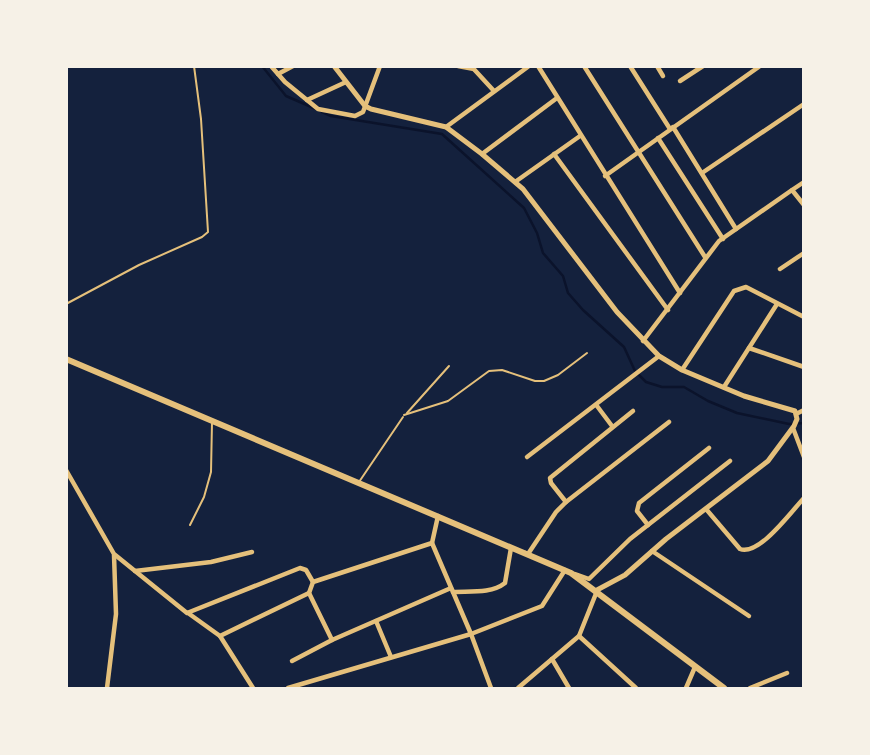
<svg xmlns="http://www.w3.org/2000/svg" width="870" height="755" viewBox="0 0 870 755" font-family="Jost,sans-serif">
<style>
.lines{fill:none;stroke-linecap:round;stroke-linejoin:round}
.stream{stroke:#0b132b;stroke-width:2.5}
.path{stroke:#e5c07b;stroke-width:2}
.service{stroke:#e5c07b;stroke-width:2}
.minor{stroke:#e5c07b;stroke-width:4.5}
.tertiary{stroke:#e5c07b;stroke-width:5}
.primary{stroke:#e5c07b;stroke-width:6}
</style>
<rect width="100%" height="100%" fill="#14213d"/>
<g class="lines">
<g class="stream">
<path d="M262 66 286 96 316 109"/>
<path d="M322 112 331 116 442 134 524 208 537 233 543 253 563 276 568 293 583 310 624 347 635 371 646 382 662 387H684L708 401 737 413 789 424 804 423"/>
</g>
<path class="path" d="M66 304 139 265 202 237 208 232 201 119 194 66"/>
<g class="service">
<path d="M407 413 449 366"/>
<path d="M404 415 448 401 489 371 502 370 535 381H544L558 375 587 353"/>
<path d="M359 482 403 417"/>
<path d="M190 525 204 497 211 472 212 422"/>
</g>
<g class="minor">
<path d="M271 66 285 82 318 109 355 116 363 112 380 66"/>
<path d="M458 66 474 69"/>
<path d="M471 66 494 91"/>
<path d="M538 66 680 293"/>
<path d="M584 66 705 257"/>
<path d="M630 66 670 129"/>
<path d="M657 66 663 76"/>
<path d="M278 74 293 66"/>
<path d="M680 81 703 66"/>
<path d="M307 100 346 82"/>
<path d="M446 127 529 66"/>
<path d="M673 127 736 229"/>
<path d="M658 138 723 239"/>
<path d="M482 154 557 98"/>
<path d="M554 154 668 310"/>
<path d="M702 173 804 104"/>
<path d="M605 176 760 66"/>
<path d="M515 182 580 136"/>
<path d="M804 182 792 190 804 205"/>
<path d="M780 269 804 253"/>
<path d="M643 341 719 241 792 190"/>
<path d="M749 348 804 367"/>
<path d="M682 370 734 291 746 287 804 317"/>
<path d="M724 387 777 304"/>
<path d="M597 406 612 426"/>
<path d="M796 414 804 410"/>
<path d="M793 428 804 457"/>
<path d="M527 457 659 356"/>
<path d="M66 470 114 554 187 613 300 568 306 570 313 582"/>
<path d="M566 502 551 483 550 478 633 411"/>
<path d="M706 509 740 549C759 556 790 513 804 498"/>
<path d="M438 516 432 543 313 582 309 593 332 640 451 588"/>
<path d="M648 525 637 511 639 503 709 448"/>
<path d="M652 551 749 616"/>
<path d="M525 553 528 554 556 512 566 502 669 422"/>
<path d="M135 571 211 562 252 552"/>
<path d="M575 574 589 579 630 539 730 461"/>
<path d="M453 592C470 591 491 594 505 583L511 548"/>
<path d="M188 613 220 636 309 593"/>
<path d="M376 621 391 657"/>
<path d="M220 636 253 688"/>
<path d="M579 636 636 688"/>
<path d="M552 659 569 688"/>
<path d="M292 661 332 640"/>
<path d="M107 688 116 614 114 555"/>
<path d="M288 688 471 634 432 543"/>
<path d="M491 688 471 634 542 606 565 570"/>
<path d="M518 688 579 636 597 591"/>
<path d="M686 688 695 667"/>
<path d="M750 688 787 673"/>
</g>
<path class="tertiary" d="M334 66 365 106 371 109 446 127 482 154 523 189 617 312 659 356 682 370 744 396 795 411 797 419 794 426 768 461 666 539 625 575 597 590"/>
<path class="primary" d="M66 359 571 573 724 688"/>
</g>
<rect width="870" height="755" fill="none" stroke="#f6f1e7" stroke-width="136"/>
</svg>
